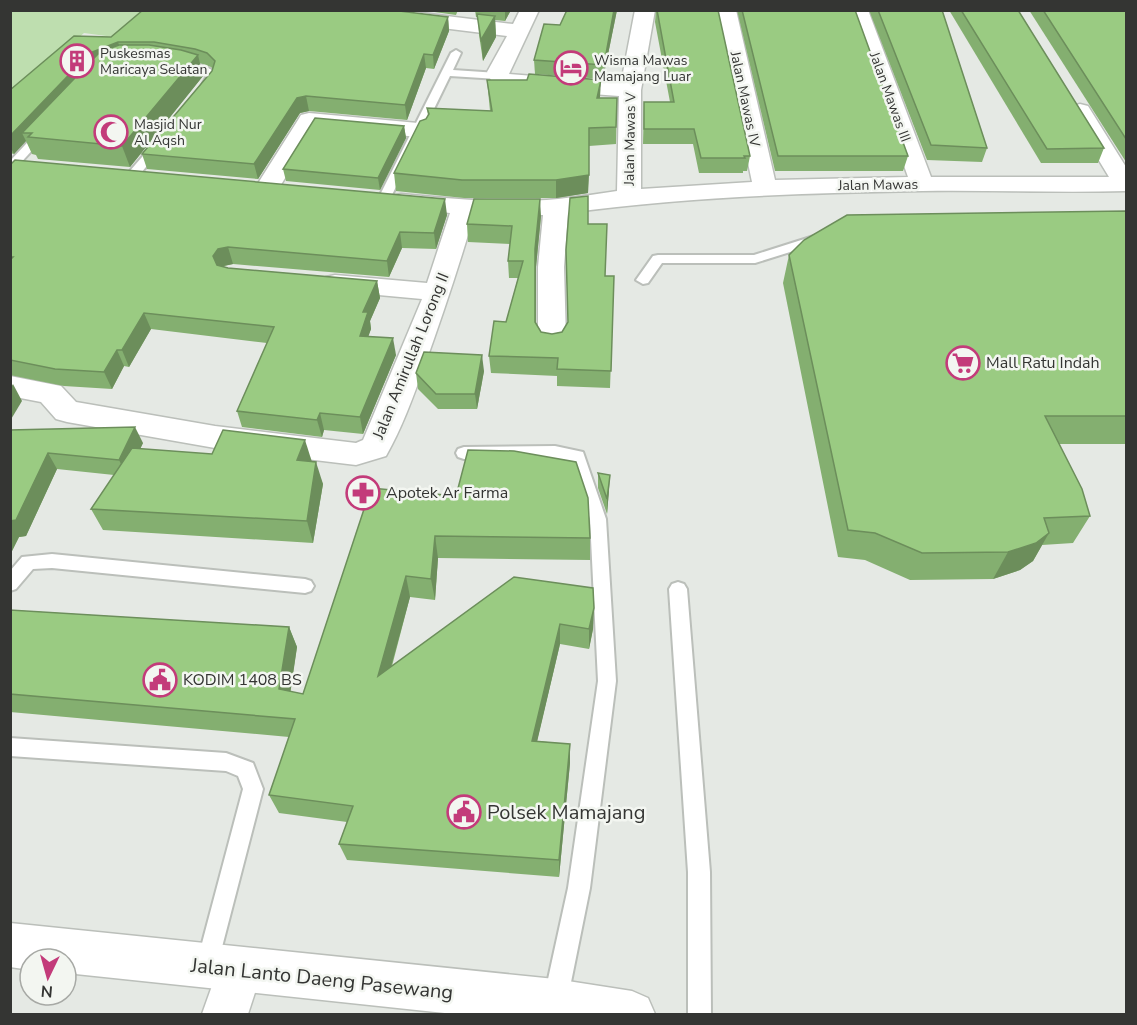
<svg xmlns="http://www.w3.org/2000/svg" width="1137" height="1025" viewBox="0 0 1137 1025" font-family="'Nunito Sans',sans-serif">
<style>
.green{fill:#bedeaf}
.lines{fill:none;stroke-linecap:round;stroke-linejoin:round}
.service-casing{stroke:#bbbfba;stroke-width:4}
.minor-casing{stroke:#bbbfba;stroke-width:3}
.secondary-casing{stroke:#bbbfba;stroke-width:3}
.service{fill:#fff;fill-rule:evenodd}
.minor{fill:#fff;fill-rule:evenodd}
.secondary{fill:#fff;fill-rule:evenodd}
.wall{fill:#84af70}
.shaded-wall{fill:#6c8e5b}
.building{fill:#9acb82;stroke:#6c8e5b;stroke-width:1.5}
.labels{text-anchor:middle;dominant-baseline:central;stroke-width:5;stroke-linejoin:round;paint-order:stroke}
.far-poi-label{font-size:14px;fill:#343533;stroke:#f3f6f1;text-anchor:start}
.far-street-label{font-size:14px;fill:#343533;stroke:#f3f6f1}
.street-label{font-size:16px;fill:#343533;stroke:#f3f6f1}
.poi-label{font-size:16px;fill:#343533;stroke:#f3f6f1;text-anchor:start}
.near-poi-label{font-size:20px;fill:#343533;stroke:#f3f6f1;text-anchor:start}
.near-street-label{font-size:20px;fill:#343533;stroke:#f3f6f1}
</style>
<rect width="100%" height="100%" fill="#e5e9e4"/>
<path class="green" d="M11 11H149L121 38 84 33 11 97Z"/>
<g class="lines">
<defs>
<g id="service">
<path d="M456 50 461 53 453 70 498 73 503 76 498 79 450 76 390 199 384 203 380 202 378 199 451 53Z"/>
<path d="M181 62 202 65 216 72 218 78 208 92H200L199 90 207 76 196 70 177 67 176 65Z"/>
<path d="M43 129 47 130V134L16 168 10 169V161L39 130Z"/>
<path d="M159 141 165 144 163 146 137 178H129V172L155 142Z"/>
<path d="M817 235 823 239 822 242 755 263H662L648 283 643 284 636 280 653 256 658 255H754Z"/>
<path d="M555 446 583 452 606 519 616 681 590 888 567 1002 563 1010 555 1014 547 1010 543 1002 568 888 598 681 590 519 571 461 555 458 464 459 458 457 456 453 458 449 464 447Z"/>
<path d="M52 554 305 579 311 581 314 586 311 591 305 593 52 568 33 569 16 589 10 591V571L22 557Z"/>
<path d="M678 582 684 584 687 589 710 872 711 1014H688V872L669 589 672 584Z"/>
<path d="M10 738 226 753 253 763 263 789 215 974 207 977 199 974 196 966 243 789 238 776 226 771 10 756Z"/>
</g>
<g id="minor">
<path d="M336 10H397L513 24 520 10H539L509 74 621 83 635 10H655L641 90V189L752 182 716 10H736L775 180 908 177 849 10H868L931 177H1109L1069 111 1072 106 1080 104 1088 106 1126 167V191C1058 193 990 190 922 191 804 193 685 197 568 213L564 267 566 340 562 347 552 349 542 347 538 340V267L543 215H474C459 266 442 317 424 367 413 397 402 428 386 456L356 465 215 448 67 422 56 419 41 402 10 396V376L61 386 76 402 215 426 356 443 363 440 422 299 335 291 326 289 322 283 326 277 335 275 427 283 450 213 392 206 389 201 392 196 401 194C453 199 506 204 558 199 577 197 597 194 617 191L619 96 511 88 492 82 487 72 507 36 345 16 338 14Z"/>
<path d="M309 113 418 123 426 125 429 130 426 135 418 137 316 127 276 193 267 195 258 193 255 188 298 120 301 115Z"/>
<path d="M239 948 255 955 262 971 248 1014H202L223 955Z"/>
</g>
<path id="secondary" d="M10 923 555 979 632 991 648 998 655 1014H454L66 973V959H30V970L10 967Z"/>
</defs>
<use href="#service" class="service-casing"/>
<use href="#minor" class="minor-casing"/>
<use href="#secondary" class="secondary-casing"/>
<use href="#service" class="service"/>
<use href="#minor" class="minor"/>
<use href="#secondary" class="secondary"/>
</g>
<g class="wall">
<path d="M420 10H458L456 15Z"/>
<path d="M475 10H511L505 21 495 20 496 37 483 61 479 35 478 17H476Z"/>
<path d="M617 10 603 79 535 74 534 60 560 25Z"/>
<path d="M656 10H718L750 156 747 171H743V173H699L693 144H643L644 102H670L655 22Z"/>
<path d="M737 10H855L908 156 903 171H775Z"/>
<path d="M869 10H942L987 148 982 162 927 160Z"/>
<path d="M949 10H1018L1104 148 1098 163H1041Z"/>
<path d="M1029 10H1126V162Z"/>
<path d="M448 17 449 31 434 69 426 68 407 120 309 111 300 113 258 179 147 169 142 154 212 71 213 69 211 67 200 63 203 76 130 167 38 159 36 155 32 154 26 141 14 154 10 153V90L111 37Z"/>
<path d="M487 80 600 98H617L616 144 589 146 588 193 556 198H464L396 191 394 173 428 116 427 108 490 111Z"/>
<path d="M404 126 406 138 380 190 286 181 283 169Z"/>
<path d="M10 165 447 215 436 249 402 248 389 277 233 264 223 266 228 268 377 281 380 298 370 321 371 329 368 336 396 355 363 434 324 430 322 437 242 427 237 411 267 343 151 329 129 367 124 366 112 389 64 386 10 375Z"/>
<path d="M1126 211V444H1059L1090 516 1073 543 1042 545 1033 561 1020 570 993 579 910 580 865 560 838 557 783 283 789 255Z"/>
<path d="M541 216 536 267V323L541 332 552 334 562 332 568 323 566 250 588 224 605 276H614L610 388 557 386V376L491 373 489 356 506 322 518 278H509L508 261 510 244 468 242 467 224Z"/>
<path d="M484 371 477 409H438L418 389 416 373Z"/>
<path d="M10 430 143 443 140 449 311 461 323 484 313 543 103 530 91 509 114 475 57 469 26 536 19 537 10 555Z"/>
<path d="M598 473 609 490 607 514 598 488Z"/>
<path d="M371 488 590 538V560L438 558 435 600 410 597 392 666 514 577 593 629 589 649 560 644 537 741 570 744V763L559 877 347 860 339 844 347 822 279 813 269 795 289 737 10 712V610L289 627 297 647 290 692 303 694Z"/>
</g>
<g class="shaded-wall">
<path d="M505 10H511L505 21Z"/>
<path d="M614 10H617L603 79 604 65Z"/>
<path d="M495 16 496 37 483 61 481 40Z"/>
<path d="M448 17 449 31 434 69 433 55Z"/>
<path d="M118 42 123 56 22 133 26 141 14 154 10 146V136L90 53Z"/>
<path d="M424 54 426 68 407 120 405 105Z"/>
<path d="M198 55 203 76 130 167 122 146Z"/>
<path d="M601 80 600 97 597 116V98Z"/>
<path d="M306 96 309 111 300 113 258 179 254 164 297 98Z"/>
<path d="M404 126 406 138 380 190 378 178Z"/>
<path d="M589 175 588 193 556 198V180Z"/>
<path d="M445 199 447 215 436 249 434 233Z"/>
<path d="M540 199 541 216 536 267V340L535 249Z"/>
<path d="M400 232 402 248 389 277 387 261Z"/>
<path d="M228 247 233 264 224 266 218 273 213 256 218 249Z"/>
<path d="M377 281 380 298 370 321 371 329 363 352 360 336 363 312Z"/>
<path d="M144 313 151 329 129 367 122 350Z"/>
<path d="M393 338 396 355 363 434 360 417Z"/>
<path d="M117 350 124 366 112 389 104 372Z"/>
<path d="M482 355 484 371 477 409 475 394Z"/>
<path d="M13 384 22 401 10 421V389Z"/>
<path d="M320 413 324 430 322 437 317 420Z"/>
<path d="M135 427 143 443 127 476 119 460Z"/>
<path d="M305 440 312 462 297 460Z"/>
<path d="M48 453 57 469 26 536 19 537 10 555V521Z"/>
<path d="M316 462 323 484 313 543 307 521Z"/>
<path d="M610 475 609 490 607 514V499Z"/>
<path d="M1049 533 1033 561 1020 570 993 579 1008 552Z"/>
<path d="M435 536 438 558 435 600 431 579Z"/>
<path d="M406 576 410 597 383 696 378 676Z"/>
<path d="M594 608 593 629 589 649V629Z"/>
<path d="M560 624V644L533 759 532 741Z"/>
<path d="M289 627 297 647 288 709 279 689Z"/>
<path d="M570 744V763L559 877V860Z"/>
</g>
<g class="building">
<path d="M143 10H391L448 17 433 55 424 54 405 105 306 96 297 98 254 164 142 154 212 71 215 61 207 53 195 49 154 42H118L90 53 10 136V90L74 36 111 37Z"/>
<path d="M567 10H614L604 65 534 60 544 24 560 25Z"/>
<path d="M657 10H718L750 156H744L745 158H701L694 129H644V102H674Z"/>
<path d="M742 10H855L908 156H778Z"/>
<path d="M878 10H942L987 148 931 145Z"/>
<path d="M961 10H1018L1104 148 1047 149Z"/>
<path d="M1043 10H1126V139Z"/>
<path d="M477 14 495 16 481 40Z"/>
<path d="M119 45H149L181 50 198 55 122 146 28 137 32 133H22L98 54 108 49Z"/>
<path d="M529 74 601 80 597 98H617L616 127 589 128V175L556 180H462L394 173 420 121 426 119 429 114 427 108 492 111 487 80H527Z"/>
<path d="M315 118 404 126 378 178 283 169Z"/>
<path d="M15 160 445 199 434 233 400 232 387 261 228 247 218 249 213 256 217 265 228 268 377 281 363 312H368L360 336 393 338 360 417 320 413 317 420 237 411 274 327 144 313 122 350H117L104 372 55 369 10 360V260L13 257H10V165Z"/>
<path d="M588 196V224H607L605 276H614L611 371 557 369 558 358 489 356 494 321 506 322 523 261H508L512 226 467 224 474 199H540L535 249V322L541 332 552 334 562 332 568 322 566 250 570 198Z"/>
<path d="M1126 211V416H1045L1082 489 1090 516 1044 518 1049 533 1036 543 1008 552 922 553 875 533 848 530 789 255 804 240 847 215Z"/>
<path d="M424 352 482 355 475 394H436L416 373Z"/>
<path d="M135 427 119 460 48 453 16 520 10 521V430Z"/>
<path d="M223 430 305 440 297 460 316 462 307 521 91 509 132 448 212 454Z"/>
<path d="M468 450 514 451 576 462 588 498 590 538 435 536 431 579 406 576 378 676 514 577 593 588 594 608 589 629 560 624 532 741 570 744 559 860 339 844 353 806 269 795 295 719 10 694V610L289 627 279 689 303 694 371 488 456 496Z"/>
<path d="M598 473 610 475 607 499Z"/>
</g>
<defs>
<symbol id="building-ring" viewBox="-11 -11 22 22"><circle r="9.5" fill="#f3f6f1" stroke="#c33b7a" stroke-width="1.5"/><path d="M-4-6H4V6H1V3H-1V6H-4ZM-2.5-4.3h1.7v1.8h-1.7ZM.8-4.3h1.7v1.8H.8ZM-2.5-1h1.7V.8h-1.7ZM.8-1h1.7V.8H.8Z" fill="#c33b7a"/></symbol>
<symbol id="hotel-ring" viewBox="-11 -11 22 22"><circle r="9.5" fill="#f3f6f1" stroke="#c33b7a" stroke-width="1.5"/><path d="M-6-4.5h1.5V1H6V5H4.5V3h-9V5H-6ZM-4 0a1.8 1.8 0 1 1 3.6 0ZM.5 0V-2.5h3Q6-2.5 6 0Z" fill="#c33b7a"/></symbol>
<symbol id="mosque-ring" viewBox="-11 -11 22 22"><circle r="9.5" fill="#f3f6f1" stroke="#c33b7a" stroke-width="1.5"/><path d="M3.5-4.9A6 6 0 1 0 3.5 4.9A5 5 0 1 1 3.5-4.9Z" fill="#c33b7a"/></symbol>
<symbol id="supermarket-ring" viewBox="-11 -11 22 22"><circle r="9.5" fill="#f3f6f1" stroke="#c33b7a" stroke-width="1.5"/><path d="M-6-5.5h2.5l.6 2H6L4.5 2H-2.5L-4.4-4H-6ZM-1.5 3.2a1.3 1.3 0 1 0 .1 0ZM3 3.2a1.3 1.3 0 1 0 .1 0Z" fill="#c33b7a"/></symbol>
<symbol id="pharmacy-ring" viewBox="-11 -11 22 22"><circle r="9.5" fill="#f3f6f1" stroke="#c33b7a" stroke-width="1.5"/><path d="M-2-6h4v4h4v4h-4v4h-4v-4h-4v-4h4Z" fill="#c33b7a"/></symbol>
<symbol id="civic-ring" viewBox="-11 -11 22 22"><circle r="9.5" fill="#f3f6f1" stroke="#c33b7a" stroke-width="1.5"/><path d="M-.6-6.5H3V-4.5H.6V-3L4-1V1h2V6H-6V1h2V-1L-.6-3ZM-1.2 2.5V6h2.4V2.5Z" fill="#c33b7a"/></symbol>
</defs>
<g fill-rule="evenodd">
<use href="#building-ring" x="58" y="42" width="38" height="38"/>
<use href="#hotel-ring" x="552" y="49" width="38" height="38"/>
<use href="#mosque-ring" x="92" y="113" width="38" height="38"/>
<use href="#supermarket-ring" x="944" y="344" width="38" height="38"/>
<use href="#pharmacy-ring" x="344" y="474" width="38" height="38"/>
<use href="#civic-ring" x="141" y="661" width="38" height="38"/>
<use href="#civic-ring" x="445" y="793" width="38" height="38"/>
</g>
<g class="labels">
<g class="far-poi-label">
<text x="100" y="53">Puskesmas<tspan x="100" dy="16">Maricaya Selatan</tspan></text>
<text x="594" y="60">Wisma Mawas<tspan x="594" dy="16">Mamajang Luar</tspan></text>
<text x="134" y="124">Masjid Nur<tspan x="134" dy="16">Al Aqsh</tspan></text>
</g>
<g class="far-street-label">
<text transform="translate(890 97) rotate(70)">Jalan Mawas III</text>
<text transform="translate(745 99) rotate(78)">Jalan Mawas IV</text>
<text transform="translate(630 139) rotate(-89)">Jalan Mawas V</text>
<text transform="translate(878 185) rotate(-1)">Jalan Mawas</text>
</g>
<g class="street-label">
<text transform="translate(411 356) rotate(-68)">Jalan Amirullah Lorong II</text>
</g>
<g class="poi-label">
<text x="986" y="363">Mall Ratu Indah</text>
<text x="386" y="493">Apotek Ar Farma</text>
<text x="183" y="680">KODIM 1408 BS</text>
</g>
<g class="near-poi-label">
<text x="487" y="812">Polsek Mamajang</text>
</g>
<g class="near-street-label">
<text transform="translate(322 979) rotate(6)">Jalan Lanto Daeng Pasewang</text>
</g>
</g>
<rect width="1137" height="1025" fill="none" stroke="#343533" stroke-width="24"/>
<g transform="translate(48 977) rotate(185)"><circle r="28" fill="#f3f6f1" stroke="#a7a9a5" stroke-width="1.5"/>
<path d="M0-4.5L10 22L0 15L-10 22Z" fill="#c33b7a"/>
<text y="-9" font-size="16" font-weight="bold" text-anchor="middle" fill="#343533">N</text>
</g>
</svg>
